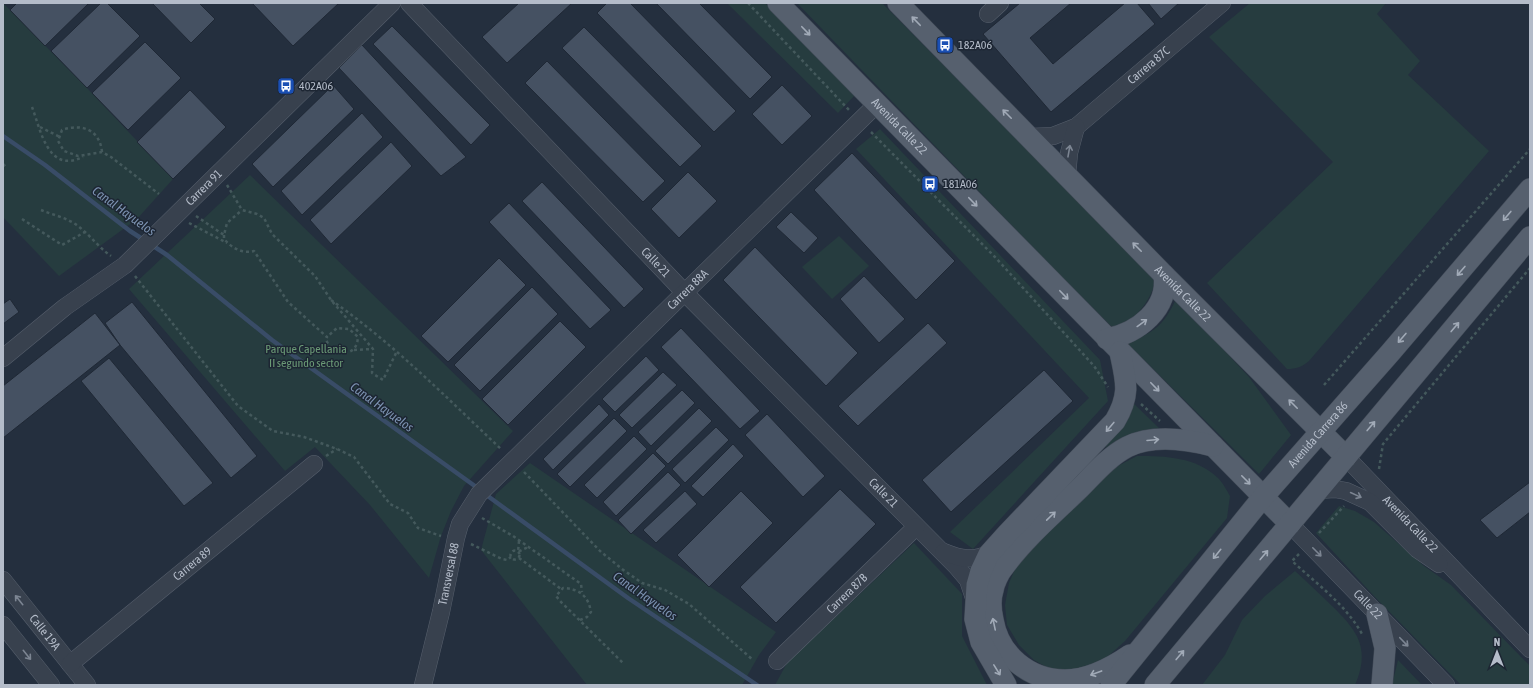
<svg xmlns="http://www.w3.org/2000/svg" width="1533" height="688" viewBox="0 0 1533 688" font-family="'Asap Condensed',sans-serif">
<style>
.green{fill:#263c3f}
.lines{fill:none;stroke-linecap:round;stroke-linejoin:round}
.stream{stroke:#394c67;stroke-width:4.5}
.building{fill:#455162;stroke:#1f2835}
.minor-casing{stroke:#565f6c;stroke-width:18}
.major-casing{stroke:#414a57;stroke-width:22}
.path{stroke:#44595c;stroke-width:2.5;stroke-dasharray:3 3;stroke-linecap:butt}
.minor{stroke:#38414e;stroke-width:17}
.major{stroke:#56606e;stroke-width:21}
.oneway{stroke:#a1aab7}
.oneway2{stroke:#7c8592}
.labels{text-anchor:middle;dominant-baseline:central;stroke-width:3;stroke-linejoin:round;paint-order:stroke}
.poi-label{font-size:12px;fill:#b4bcc9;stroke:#1d2633;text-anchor:start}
.street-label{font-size:12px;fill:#b4bcc9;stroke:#1d2633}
.park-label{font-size:12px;fill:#6b9a76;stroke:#1d2633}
.water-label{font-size:13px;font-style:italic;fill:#7c92b1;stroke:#1d2633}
</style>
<rect width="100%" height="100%" fill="#242f3e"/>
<g class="green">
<path d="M3 3 87 88 173 179 137 219 59 276 3 217Z"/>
<path d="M727 3H765L855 95 838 113Z"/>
<path d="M797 3H882L1156 280C1149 304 1136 318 1115 330L1054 269Z"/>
<path d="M1250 3H1386L1377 14 1420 61 1408 75 1489 151 1309 361C1302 367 1296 369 1287 369L1207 283 1333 162 1209 37Z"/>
<path d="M880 129 1100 360 1108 401 973 549 950 532 1089 398 856 149Z"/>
<path d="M250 175 513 431 464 486 451 511 441 536 429 578 370 505 315 447 285 471 129 289Z"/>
<path d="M839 236 869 266 832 299 802 267Z"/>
<path d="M1176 299 1249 377 1291 435 1259 474 1127 343C1154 333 1164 325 1176 299Z"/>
<path d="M1132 402 1159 428 1121 438 1105 448Z"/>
<path d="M1137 456C1166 456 1196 457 1218 478 1223 483 1227 491 1230 496L1227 518 1125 641 1105 659 1088 669 1067 672 1050 669 1034 660 1019 645 1007 625 1005 605 1009 583 1019 560 1114 468Z"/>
<path d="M530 463 776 632 759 655 742 685H587L481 550 496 494Z"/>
<path d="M1339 506 1355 511 1374 522 1424 566 1451 585 1530 666V685H1461L1374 596 1316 533Z"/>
<path d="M914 543 962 594V636L987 685H775L787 663Z"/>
<path d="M1295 571C1307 582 1319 593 1331 605 1357 630 1371 648 1355 685H1202L1225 655 1242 620 1265 596Z"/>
<path d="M1398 660 1422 685H1392Z"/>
</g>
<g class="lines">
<g class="stream">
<path d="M3 136 45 165 130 231 167 255 272 340 479 489"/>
<path d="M485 494 628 598 757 685"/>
</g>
</g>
<g class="building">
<path d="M17 3H89L45 46 10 10Z"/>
<path d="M101 3H107L140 36 87 88 51 51Z"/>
<path d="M152 3H199L215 19 191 43Z"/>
<path d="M252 3H339L293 46Z"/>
<path d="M519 3H572L507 63 482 37Z"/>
<path d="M607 3H630L736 111 714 132 597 13Z"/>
<path d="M656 3H699L772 77 750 99Z"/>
<path d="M1020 3H1071L1030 38 1053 64 1125 3H1137L1155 24 1051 112 983 34Z"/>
<path d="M1148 3H1179L1161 19Z"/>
<path d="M392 26 490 125 471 145 373 44Z"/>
<path d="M584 27 702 146 680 167 562 48Z"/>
<path d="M145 42 181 78 128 130 92 93Z"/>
<path d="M362 45 466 157 441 176 339 68Z"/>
<path d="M547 61 665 181 643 202 525 83Z"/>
<path d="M333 85 354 109 273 187 252 164Z"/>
<path d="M782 85 812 116 782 145 752 114Z"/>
<path d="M190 90 226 127 173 179 137 142Z"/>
<path d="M362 113 383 137 302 215 281 191Z"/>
<path d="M391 142 412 166 331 244 310 220Z"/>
<path d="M852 153 955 261 916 300 814 190Z"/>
<path d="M688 172 717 201 679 238 651 209Z"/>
<path d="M542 182 644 289 624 308 522 201Z"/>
<path d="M509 203 611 310 590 329 489 222Z"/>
<path d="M791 212 818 238 804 253 776 227Z"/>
<path d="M755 247 858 353 826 386 723 280Z"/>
<path d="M499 258 526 285 448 362 421 336Z"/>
<path d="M864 276 905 319 879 343 840 299Z"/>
<path d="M532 287 558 314 480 391 454 365Z"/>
<path d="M10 299 19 312 3 324V304Z"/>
<path d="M132 302 257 456 231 478 120 345 105 323Z"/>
<path d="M95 313 120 345 3 438V386Z"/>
<path d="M560 321 586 347 508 425 482 399Z"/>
<path d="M928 323 947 343 858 426 838 406Z"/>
<path d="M681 328 760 411 740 429 661 347Z"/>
<path d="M646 356 659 370 615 412 602 399Z"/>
<path d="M109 358 213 483 184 506 81 381Z"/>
<path d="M1044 370 1073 401 951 512 922 480Z"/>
<path d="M663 372 677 385 632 428 619 415Z"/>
<path d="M682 390 695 403 651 446 638 432Z"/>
<path d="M599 404 609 415 553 470 543 459Z"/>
<path d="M699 408 712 421 668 464 655 451Z"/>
<path d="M767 414 825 476 803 497 745 435Z"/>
<path d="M614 418 627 431 570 487 557 474Z"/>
<path d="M716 427 729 440 685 483 672 469Z"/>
<path d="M634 436 647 449 597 498 584 485Z"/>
<path d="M733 444 744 456 703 497 691 486Z"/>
<path d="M653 453 666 466 616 516 603 502Z"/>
<path d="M668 472 681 485 631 534 618 520Z"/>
<path d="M1530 482V512L1497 538 1480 520Z"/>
<path d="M840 489 876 524 776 623 740 587Z"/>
<path d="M685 491 697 504 656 543 643 530Z"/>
<path d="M741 491 773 523 709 587 677 555Z"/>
</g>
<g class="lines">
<defs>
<g id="minor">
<path id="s1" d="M409 3 684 292 956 566 968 580 975 601"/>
<path d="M988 14 1000 3"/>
<path id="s2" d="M1029 137 1053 136 1076 127 1222 3"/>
<path d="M1067 176 1069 153 1076 127"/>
<path id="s3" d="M3 358 65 307 125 265 392 3"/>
<path id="s4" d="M1346 457 1530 649"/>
<path d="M1318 490 1335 489 1346 491 1370 502 1417 549 1439 564"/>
<path id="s5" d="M1290 524 1446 685"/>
<path d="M944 552C961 559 972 561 989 554"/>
<path id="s6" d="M3 580 87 685"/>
<path d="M3 625 51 685"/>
<path id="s7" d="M777 661 916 527"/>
<path id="s8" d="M70 664 314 464"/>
<path id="s9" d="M423 685 441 612 456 538 460 524 479 494 877 104"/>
</g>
<g id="major">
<path id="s10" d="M778 3 1290 524"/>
<path id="s11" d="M898 3 1164 275 1346 457"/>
<path d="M1107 339C1138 333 1169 309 1164 275"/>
<path d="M1377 614 1385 648 1382 685"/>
<path d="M1130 655C1111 668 1089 680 1065 680 1029 680 999 655 993 620 991 611 990 599 993 590 994 583 999 573 1003 568 1024 539 1053 514 1079 489 1093 475 1108 457 1127 447 1153 434 1186 439 1213 446"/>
<path d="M1006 685 981 642 975 619 977 585 981 571 989 554 1007 534 1115 421C1131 394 1126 381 1120 352"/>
<path id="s12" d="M1111 685 1263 497 1390 353 1530 189"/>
<path d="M1155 685 1530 237"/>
</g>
</defs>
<use href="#minor" class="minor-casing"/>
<use href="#major" class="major-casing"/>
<g class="path">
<path d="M748 3 849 110"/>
<path d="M32 107C41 131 48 174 83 157"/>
<path d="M40 127 60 137"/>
<path d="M871 132 995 257 1094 366 1108 387"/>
<path d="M102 152C100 130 82 123 62 130L58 141 64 151 78 156 102 152 111 157 159 194"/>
<path d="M3 164 6 167"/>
<path d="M227 185 242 210 257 214 264 218 272 234 315 276 331 300 373 349 372 373 383 380 397 351"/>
<path d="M41 210C53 215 68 218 78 226 90 235 98 247 111 256"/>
<path d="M196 216 224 235 227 223 242 210"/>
<path d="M22 219 62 245 85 232"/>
<path d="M189 223 227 243"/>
<path d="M224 235V239C232 248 242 254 254 251L288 302 327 337 326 340 332 351C346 355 357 353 358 337L349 329 337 328 327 337"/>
<path d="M135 276 238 406 273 431 304 437 337 449 354 457 390 504 408 513 418 528 441 536"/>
<path d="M331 300C394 344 447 398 502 450"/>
<path d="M354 350 373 349"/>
<path d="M1324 385 1530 149"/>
<path d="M1141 404 1160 421"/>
<path d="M326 456 337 449"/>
<path d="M1379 469 1383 444 1530 268"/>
<path d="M524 472 600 551 622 569 642 583 665 590 689 604 753 660"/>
<path d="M482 518 513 536 581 584 582 592"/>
<path d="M1319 533 1344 506"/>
<path d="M519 541 518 552 528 547"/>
<path d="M471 544 502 559 507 560 511 557"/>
<circle cx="515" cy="555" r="4.5"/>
<path d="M1299 554 1292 561C1317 584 1346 605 1362 634"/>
<path d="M519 558 561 589"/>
<path d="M580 620 587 617 591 612C588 595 579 589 563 588L556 596 561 602 623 663"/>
</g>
<use href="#minor" class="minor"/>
<use href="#major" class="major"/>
</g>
<defs><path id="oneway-shaft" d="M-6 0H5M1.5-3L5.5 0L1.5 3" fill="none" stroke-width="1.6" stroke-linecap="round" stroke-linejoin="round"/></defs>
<g class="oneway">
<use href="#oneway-shaft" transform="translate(916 21) rotate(-134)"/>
<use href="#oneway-shaft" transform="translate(806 31) rotate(46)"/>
<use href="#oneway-shaft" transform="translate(1007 114) rotate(-135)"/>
<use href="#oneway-shaft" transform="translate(973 202) rotate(46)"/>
<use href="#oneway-shaft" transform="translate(1507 216) rotate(130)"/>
<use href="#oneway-shaft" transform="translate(1137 247) rotate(-135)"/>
<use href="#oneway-shaft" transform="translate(1461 271) rotate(131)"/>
<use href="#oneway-shaft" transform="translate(1064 295) rotate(46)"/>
<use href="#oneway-shaft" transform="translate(1142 323) rotate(-36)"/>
<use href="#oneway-shaft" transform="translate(1455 327) rotate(-50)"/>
<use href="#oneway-shaft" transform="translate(1402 338) rotate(131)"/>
<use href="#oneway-shaft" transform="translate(1155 387) rotate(46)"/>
<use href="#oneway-shaft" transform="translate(1293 404) rotate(-135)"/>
<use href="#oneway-shaft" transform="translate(1371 426) rotate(-50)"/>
<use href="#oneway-shaft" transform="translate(1110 427) rotate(130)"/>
<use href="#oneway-shaft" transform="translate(1153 440) rotate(-5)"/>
<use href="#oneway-shaft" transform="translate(1246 480) rotate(45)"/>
<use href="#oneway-shaft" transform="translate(1051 516) rotate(-44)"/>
<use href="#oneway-shaft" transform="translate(1217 554) rotate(129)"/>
<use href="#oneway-shaft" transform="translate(1264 555) rotate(-50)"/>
<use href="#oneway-shaft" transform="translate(994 624) rotate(-102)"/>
<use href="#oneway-shaft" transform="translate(1180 655) rotate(-50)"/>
<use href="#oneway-shaft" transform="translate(997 670) rotate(58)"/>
<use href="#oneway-shaft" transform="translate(1096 673) rotate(160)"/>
</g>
<g class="oneway2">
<use href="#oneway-shaft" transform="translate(1069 151) rotate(-80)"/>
<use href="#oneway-shaft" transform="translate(1356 495) rotate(25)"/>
<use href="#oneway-shaft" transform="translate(1317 552) rotate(45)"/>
<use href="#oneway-shaft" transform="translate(19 600) rotate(-129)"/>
<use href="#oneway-shaft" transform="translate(1404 642) rotate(46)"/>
<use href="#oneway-shaft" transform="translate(27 655) rotate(51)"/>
</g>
<defs>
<symbol id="bus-square" viewBox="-11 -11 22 22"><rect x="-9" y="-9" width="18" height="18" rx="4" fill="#1a4fb4" stroke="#1d2633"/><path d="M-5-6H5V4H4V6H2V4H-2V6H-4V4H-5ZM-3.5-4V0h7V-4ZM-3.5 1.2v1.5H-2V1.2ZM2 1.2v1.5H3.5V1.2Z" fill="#fff"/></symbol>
</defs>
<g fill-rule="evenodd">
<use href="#bus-square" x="935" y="35" width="20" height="20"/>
<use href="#bus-square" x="276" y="76" width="20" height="20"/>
<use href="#bus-square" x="920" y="174" width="20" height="20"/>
</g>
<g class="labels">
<g class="poi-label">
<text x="958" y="45">182A06</text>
<text x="299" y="86">402A06</text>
<text x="943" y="184">181A06</text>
</g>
<g class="street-label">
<text stroke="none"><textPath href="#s2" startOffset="144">Carrera 87C</textPath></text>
<text stroke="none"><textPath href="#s10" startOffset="173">Avenida Calle 22</textPath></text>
<text stroke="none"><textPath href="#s3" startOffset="264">Carrera 91</textPath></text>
<text stroke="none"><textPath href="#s1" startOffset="358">Calle 21</textPath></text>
<text stroke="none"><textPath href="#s9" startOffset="493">Carrera 88A</textPath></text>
<text stroke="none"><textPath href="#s11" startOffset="407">Avenida Calle 22</textPath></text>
<text stroke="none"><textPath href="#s12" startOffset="325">Avenida Carrera 86</textPath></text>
<text stroke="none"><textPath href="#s1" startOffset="682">Calle 21</textPath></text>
<text stroke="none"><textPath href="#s4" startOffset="93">Avenida Calle 22</textPath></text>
<text stroke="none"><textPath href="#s8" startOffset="158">Carrera 89</textPath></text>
<text stroke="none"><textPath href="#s9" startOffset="114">Transversal 88</textPath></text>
<text stroke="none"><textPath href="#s7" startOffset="97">Carrera 87B</textPath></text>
<text stroke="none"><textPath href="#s5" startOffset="112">Calle 22</textPath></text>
<text stroke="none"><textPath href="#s6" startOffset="67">Calle 19A</textPath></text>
</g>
<g class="park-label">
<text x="306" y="349">Parque Capellania<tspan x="306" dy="14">II segundo sector</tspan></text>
</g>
<g class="water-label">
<text transform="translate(124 211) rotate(36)">Canal Hayuelos</text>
<text transform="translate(382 407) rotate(36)">Canal Hayuelos</text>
<text transform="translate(645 596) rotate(35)">Canal Hayuelos</text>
</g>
</g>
<rect width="1533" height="688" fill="none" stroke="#b4bcc9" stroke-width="8"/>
<g transform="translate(1497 652)" stroke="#1d2633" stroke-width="3" paint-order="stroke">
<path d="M0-3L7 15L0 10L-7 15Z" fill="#b4bcc9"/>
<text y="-6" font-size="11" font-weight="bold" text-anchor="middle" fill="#b4bcc9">N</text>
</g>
</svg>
